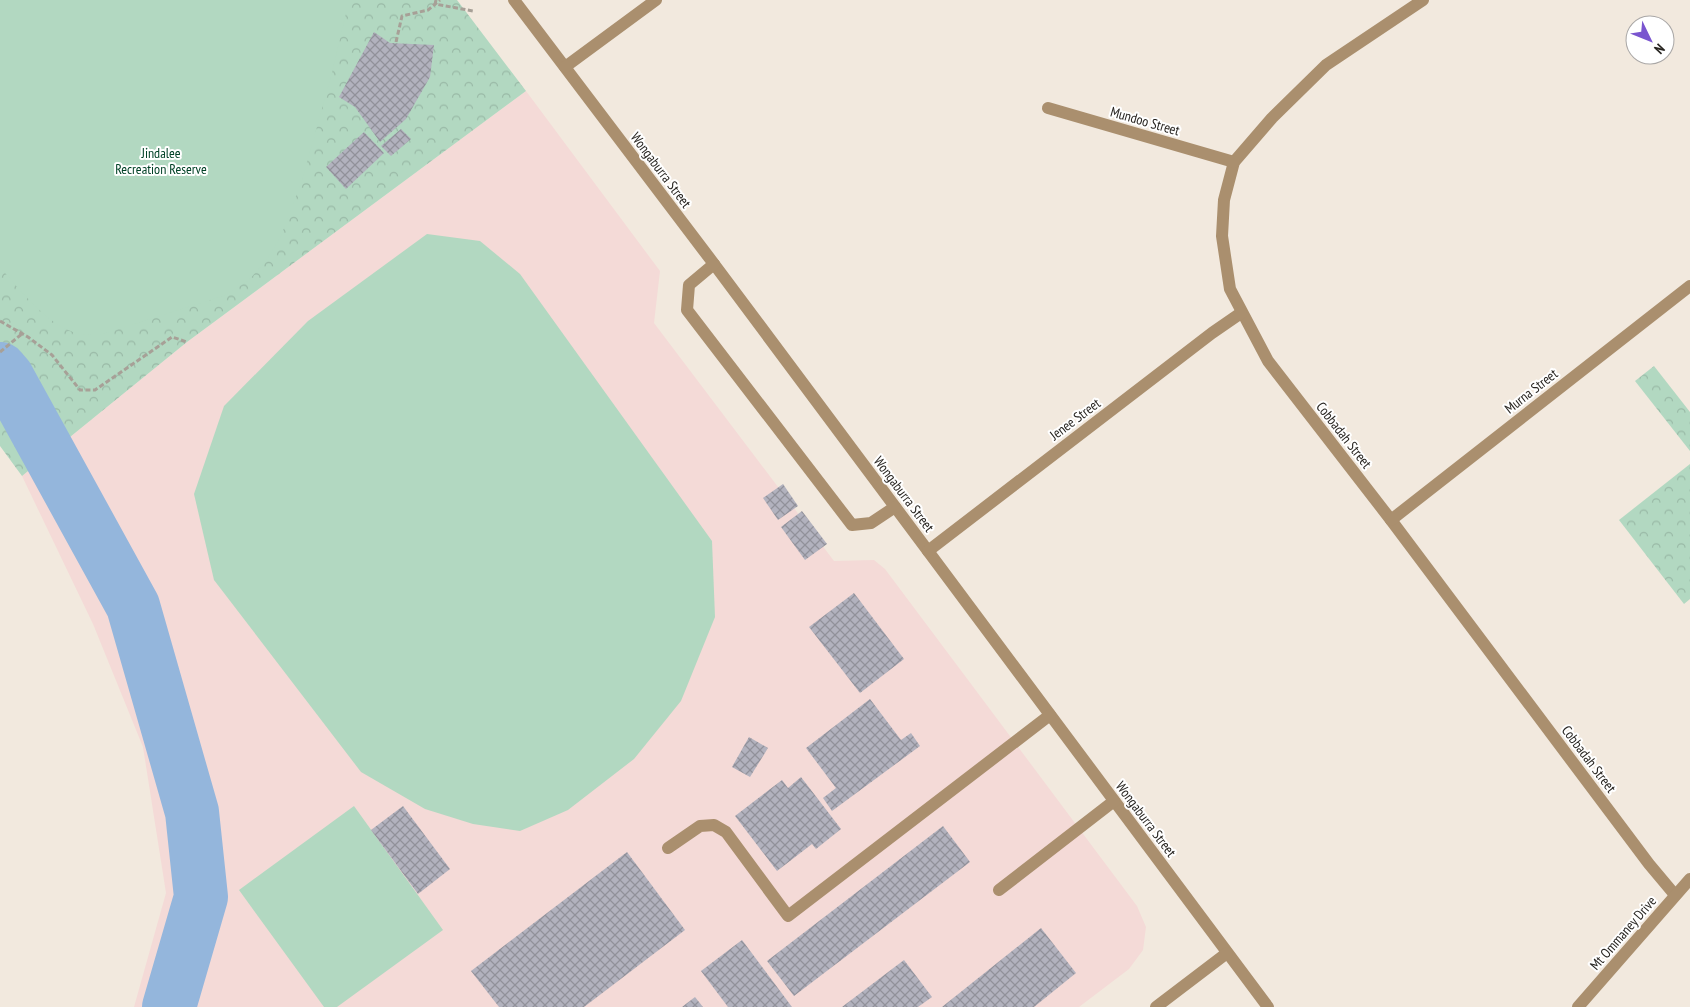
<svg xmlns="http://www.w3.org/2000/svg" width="1690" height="1007" viewBox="0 0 1690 1007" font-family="'PT Sans Narrow',sans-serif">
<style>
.education{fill:#f4dad7}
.park{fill:url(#park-crowns)}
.pitch{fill:#b2d8c1}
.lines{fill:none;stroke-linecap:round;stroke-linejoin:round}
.river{stroke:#94b6dc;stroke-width:54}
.building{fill:url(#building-cross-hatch)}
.path{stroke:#a7a097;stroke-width:3;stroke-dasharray:5 2.5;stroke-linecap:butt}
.minor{stroke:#aa8f6e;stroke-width:12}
.labels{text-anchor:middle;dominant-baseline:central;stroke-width:4;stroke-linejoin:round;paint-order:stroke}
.street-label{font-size:14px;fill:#272420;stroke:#fff}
.park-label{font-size:14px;fill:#004126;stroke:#fff}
</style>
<defs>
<pattern id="park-crowns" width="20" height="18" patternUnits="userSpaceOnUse" patternTransform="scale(1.25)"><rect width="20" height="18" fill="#b2d8c1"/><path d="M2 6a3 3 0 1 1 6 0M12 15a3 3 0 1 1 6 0" fill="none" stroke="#99b9a6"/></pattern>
<pattern id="building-cross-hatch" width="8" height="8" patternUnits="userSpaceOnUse" patternTransform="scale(1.25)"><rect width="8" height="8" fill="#b2b2be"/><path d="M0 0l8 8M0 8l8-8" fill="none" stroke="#91919a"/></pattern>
</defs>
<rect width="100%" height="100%" fill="#f2e9de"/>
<path class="education" d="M526 91 660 271 654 323 834 561 874 560 885 569 1137 906 1146 927 1143 950 1129 969 1079 1007H134L166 893 143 747 93 624 22 476 187 342Z"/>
<g class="park">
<path d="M0 0H457L526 91 187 342 22 476 0 446Z"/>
<path d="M1654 366 1690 412V451L1635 381Z"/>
<path d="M1690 464V599L1684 604 1619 520Z"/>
</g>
<g class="pitch">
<path d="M0 0H346V13L331 77 302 180 281 236 266 261 248 281 223 296 100 335C91 335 82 335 73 332 45 322 19 289 0 267Z"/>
<path d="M427 234 480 241 520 274 712 541 715 617 681 701 634 759 568 810 520 831 473 824 425 809 361 772 214 580 194 494 224 406 308 321Z"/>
<path d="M354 806 443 930 337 1007H324L239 890Z"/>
</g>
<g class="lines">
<path class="river" d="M0 369 7 377 133 606 192 812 201 897 169 1007"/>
</g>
<g class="building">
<path d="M374 32 390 43 434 45 430 77 406 119 380 142 355 107 339 97Z"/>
<path d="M401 129 411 139 391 156 381 146Z"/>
<path d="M364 132 384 153 346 189 326 167Z"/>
<path d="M783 484 798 506 778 520 763 498Z"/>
<path d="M802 511 827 544 805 560 781 527Z"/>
<path d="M854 593 904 659 860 693 809 627Z"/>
<path d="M870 699 901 740 911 733 920 746 832 811 823 798 836 788 806 748Z"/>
<path d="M749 737 768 748 750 777 732 767Z"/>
<path d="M801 777 841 829 816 849 812 844 777 871 735 816 782 780 788 788Z"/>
<path d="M403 806 450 869 418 894 371 830Z"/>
<path d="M943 826 970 862 794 996 767 961Z"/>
<path d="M627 852 685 930 584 1007H499L471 971Z"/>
<path d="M1041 928 1076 973 1034 1007H942Z"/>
<path d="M742 940 792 1007H728L701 971Z"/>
<path d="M904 960 932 997 918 1007H842Z"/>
<path d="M695 997 703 1007H682Z"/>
</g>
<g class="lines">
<g class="path">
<path d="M436 0 435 4 473 11"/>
<path d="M396 42 402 16 428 10 440 0"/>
<path d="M0 321 28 337 52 355 80 390H95L172 337 187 342"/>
<path d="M0 352 23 333"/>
</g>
<g class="minor">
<path d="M514 0 714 264 1268 1007"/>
<path d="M1423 0 1326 65 1272 118 1234 162 1224 200 1222 236 1230 289 1268 361 1391 520 1649 864 1675 895"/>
<path d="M565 67 656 0"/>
<path d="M1048 108 1234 162"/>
<path d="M714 264 689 285 687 310 852 525 871 523 895 507"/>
<path d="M1391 520 1690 286"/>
<path d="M928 551 1212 333 1241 313"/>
<path d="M668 848 700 826 714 825 726 832 788 916 1050 715"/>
<path d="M999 890 1114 801"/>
<path d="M1156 1007 1227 953"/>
<path d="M1578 1007 1690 879"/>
</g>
</g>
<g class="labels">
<g class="street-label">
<text transform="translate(1145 121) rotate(16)">Mundoo Street</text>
<text transform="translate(661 170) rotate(53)">Wongaburra Street</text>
<text transform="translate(1531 391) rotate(-38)">Murna Street</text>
<text transform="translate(1075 419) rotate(-37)">Jenee Street</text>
<text transform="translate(1344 435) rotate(52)">Cobbadah Street</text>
<text transform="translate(904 494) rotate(53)">Wongaburra Street</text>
<text transform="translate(1589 759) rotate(53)">Cobbadah Street</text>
<text transform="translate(1146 819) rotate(53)">Wongaburra Street</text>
<text transform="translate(1623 933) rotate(-49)">Mt Ommaney Drive</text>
</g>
<g class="park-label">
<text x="161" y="153">Jindalee<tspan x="161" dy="16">Recreation Reserve</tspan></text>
</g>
</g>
<g transform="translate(1650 40) rotate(133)"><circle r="24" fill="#ffffff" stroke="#a9a7a6"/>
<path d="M0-4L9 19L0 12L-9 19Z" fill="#7a55cf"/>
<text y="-8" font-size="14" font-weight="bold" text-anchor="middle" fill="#272420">N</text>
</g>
</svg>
